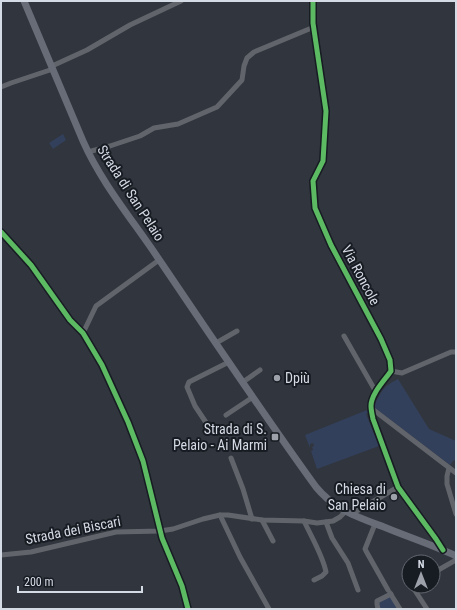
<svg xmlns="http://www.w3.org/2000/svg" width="457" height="610" viewBox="0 0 457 610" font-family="'Roboto Condensed',sans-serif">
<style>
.green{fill:#33405c}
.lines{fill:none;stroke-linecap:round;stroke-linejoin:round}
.minor{stroke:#61656b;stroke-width:5}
.major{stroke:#676c77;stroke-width:7}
.cycleway-casing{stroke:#171b22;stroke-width:8}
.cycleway{stroke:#5cba63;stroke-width:5}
.poi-dot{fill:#9ca1aa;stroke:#171b22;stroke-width:1.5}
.labels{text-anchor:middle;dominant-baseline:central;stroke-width:4;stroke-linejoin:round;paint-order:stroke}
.street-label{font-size:14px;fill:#d5dbe5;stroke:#171b22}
.poi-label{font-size:14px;fill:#d5dbe5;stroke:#171b22;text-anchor:end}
</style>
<rect width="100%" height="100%" fill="#31353d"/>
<g class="green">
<path d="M63 134 66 140 53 149 49 143Z"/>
<path d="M398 379 429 429 456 441V462L454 460 450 465 375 408 374 406C382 391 382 387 398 379Z"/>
<path d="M367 410 368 413 366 414 379 446 317 469 311 451 313 450 312 447 314 446 313 443 310 444V448L305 435Z"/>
<path d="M391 594 400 609H378L377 601Z"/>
</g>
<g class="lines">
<g class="minor">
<path d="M313 1V23L326 111 323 161 313 181 315 208 331 245 381 339 390 360 391 371C384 381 371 394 371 406 371 410 372 414 373 419L398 487 436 539 443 550"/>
<path d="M52 66 87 50 130 25 181 1"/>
<path d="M1 87 11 83 53 69"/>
<path d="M88 152 110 146 140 136 154 128 178 124 217 107 242 80 244 66 247 58 254 52 314 27"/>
<path d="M1 232 31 265 70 320 83 333 102 365 128 422 143 461 162 538 182 586 188 609"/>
<path d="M83 333 96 306 159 260"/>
<path d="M344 336 376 392"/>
<path d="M216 343 237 331"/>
<path d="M391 371 402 373 451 352H456"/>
<path d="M243 382 260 370"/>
<path d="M371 408 456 473"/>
<path d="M226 415 253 397"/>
<path d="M207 424 195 406 187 387 189 382 229 362"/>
<path d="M231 458 243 489 252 519"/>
<path d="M449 468 447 476V484L456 514"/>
<path d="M220 515 240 557 269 609"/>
<path d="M352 515 355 512 398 487"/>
<path d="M262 520 273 541"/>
<path d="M304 521C311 536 323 556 326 572L322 576 314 580"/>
<path d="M326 522 332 538 348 563 358 590"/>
<path d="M375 524 365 549 366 551 388 590"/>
<path d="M1 555 31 552 116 532 160 531 173 529 203 519 220 515H228L262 520 304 521 317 523 333 521 340 517 346 511"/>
<path d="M433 573 456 560"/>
<path d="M412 586 427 609"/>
<path d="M390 593 400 609"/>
<path d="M378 609 377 604V601L391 594"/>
</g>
<path class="major" d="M24 1 83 141C101 182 131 218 156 255 209 333 261 411 316 487 335 510 357 517 384 527 408 537 433 545 456 556"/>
<defs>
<g id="cycleway">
<path d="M313 1V23L326 111 323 161 313 181 315 208 331 245 381 339 390 360 391 371C384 381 371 394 371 406 371 410 372 414 373 419L398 487 436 539 443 550"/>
<path d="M1 232 31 265 70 320 83 333 102 365 128 422 143 461 162 538 182 586 188 609"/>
</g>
</defs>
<use href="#cycleway" class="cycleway-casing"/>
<use href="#cycleway" class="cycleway"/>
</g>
<g class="poi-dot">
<circle cx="277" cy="378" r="4"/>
<rect x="271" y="433" width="8" height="8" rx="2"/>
<circle cx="394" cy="497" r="4"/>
</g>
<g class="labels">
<g class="street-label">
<text transform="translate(131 193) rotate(57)">Strada di San Pelaio</text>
<text transform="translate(361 275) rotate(62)">Via Roncole</text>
<text transform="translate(73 530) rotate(-11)">Strada dei Biscari</text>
</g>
<g class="poi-label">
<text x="285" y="378" text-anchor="start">Dpiù</text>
<text x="267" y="429">Strada di S.<tspan x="267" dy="16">Pelaio - Ai Marmi</tspan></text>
<text x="386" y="489">Chiesa di<tspan x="386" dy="16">San Pelaio</tspan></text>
</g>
</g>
<rect width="457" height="610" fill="none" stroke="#d5dbe5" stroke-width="4"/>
<g transform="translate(421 574)"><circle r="19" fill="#171b22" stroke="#636870"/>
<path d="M0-3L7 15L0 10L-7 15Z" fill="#9ca1aa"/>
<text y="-6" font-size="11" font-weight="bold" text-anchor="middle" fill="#d5dbe5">N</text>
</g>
<path d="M18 586v6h124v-6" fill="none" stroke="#d5dbe5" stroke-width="2"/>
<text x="24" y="586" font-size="12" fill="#d5dbe5" stroke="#171b22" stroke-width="3" paint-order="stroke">200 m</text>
</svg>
